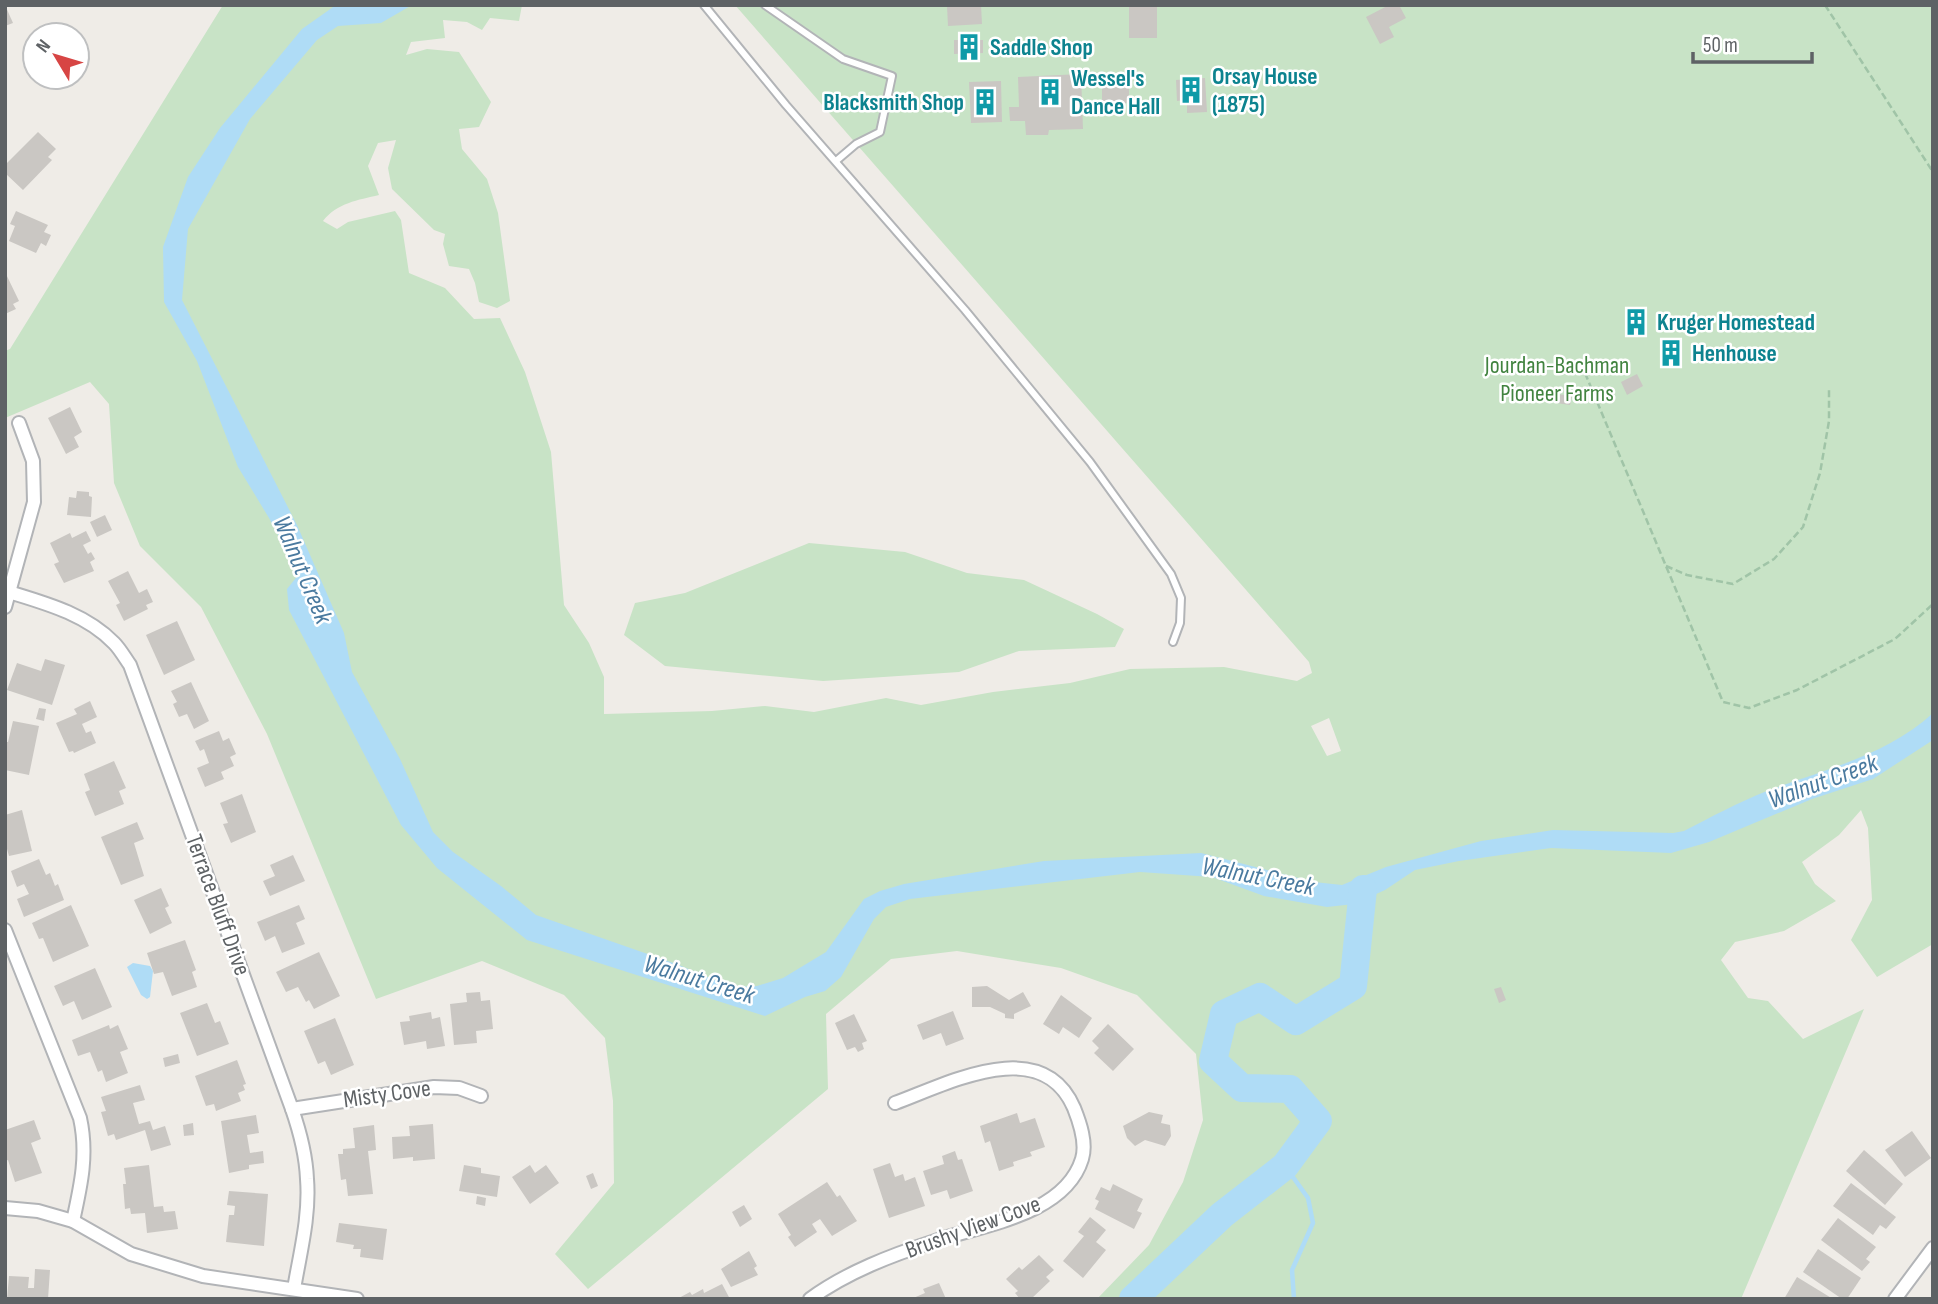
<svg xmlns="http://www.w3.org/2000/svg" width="1938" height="1304" viewBox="0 0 1938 1304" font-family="'Sofia Sans Condensed',sans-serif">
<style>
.green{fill:#c8e3c6;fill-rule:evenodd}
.water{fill:#afdcf6}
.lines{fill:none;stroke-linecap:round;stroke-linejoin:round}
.stream{stroke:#afdcf6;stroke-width:4.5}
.river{stroke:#afdcf6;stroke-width:28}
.building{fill:#cac7c3}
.service-casing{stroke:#b2b4b7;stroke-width:10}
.minor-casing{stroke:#b2b4b7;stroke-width:16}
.path{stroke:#a0c4a7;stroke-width:2.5;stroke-dasharray:7 3.5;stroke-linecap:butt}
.service{stroke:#fff;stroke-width:6}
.minor{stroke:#fff;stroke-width:12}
.labels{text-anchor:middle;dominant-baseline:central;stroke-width:5;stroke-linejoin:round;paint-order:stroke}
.culture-label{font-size:24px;font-weight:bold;fill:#0d838f;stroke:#fff;text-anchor:start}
.park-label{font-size:24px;fill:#41833f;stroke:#fff}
.street-label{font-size:24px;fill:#5e6265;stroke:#fff}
.water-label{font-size:26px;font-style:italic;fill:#4a7a9f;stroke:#fff}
</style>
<rect width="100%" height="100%" fill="#efece7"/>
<g class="green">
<path d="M223 5H522L519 21 490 18 482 30 467 22 443 20 445 38 411 42 406 55 427 49 459 52 491 102 479 127 459 129 462 149 487 179 498 213 510 301 497 308 479 302 475 283 469 269 449 266 443 244 445 234 434 230 392 189 388 168 396 140 378 143 368 166 379 195C358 200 337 203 323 221L337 229 348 222 395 211 401 220 409 273 445 288 474 319 500 318 525 372 551 452 564 605 589 643 604 677V714L712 711 765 706 814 712 886 698 921 705 993 692 1070 683 1130 669 1224 667 1297 681 1312 673 1309 662 735 5H1933V944L1877 977 1851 940 1872 900 1868 828 1861 810 1839 835 1802 862 1815 884 1836 901 1784 931 1735 942 1721 960 1748 998 1768 1001 1803 1039 1864 1009 1741 1299H1097L1149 1245 1183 1182 1203 1120 1196 1054 1137 995 1061 968 957 951 891 959 826 1014 828 1089 588 1289 555 1254 614 1183 613 1101 605 1038 564 995 482 961 376 999 267 734 201 607 140 546 114 483 109 404 90 382 5 418V351L10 349ZM1329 718 1341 751 1327 756 1311 726Z"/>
<path d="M809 543 905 552 967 573 1024 580 1097 614 1124 629 1115 647 1019 651 959 672 823 681 665 666 624 635 635 603 685 593Z"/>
</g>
<g class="water">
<path d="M336 5H412L381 23 338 26 317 40 250 119 188 229 182 300 297 525 344 633 352 672 400 759 433 832 453 852 501 886 536 915 679 965 731 987 757 986 783 978 826 952 864 899 880 891 904 884 1044 861 1201 853 1314 882 1342 885 1386 867 1481 841 1553 830 1673 833 1684 831C1711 817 1739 802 1767 791 1825 769 1886 756 1933 713V740L1873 779 1812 799 1709 842 1671 853 1551 848 1459 861 1415 870 1385 890 1354 904 1327 907 1264 896 1212 877 1140 872 910 899 886 907 874 919 841 977 825 991 805 997 765 1016 527 940 437 868 401 825 289 610 287 589 299 574 269 518 238 467 197 361 164 302 163 247 188 177 220 128 302 29Z"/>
<path d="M133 963 150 966 153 971 150 997 147 999 141 995 127 967Z"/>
</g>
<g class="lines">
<path class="stream" d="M1285 1166 1308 1198 1313 1223 1292 1270 1294 1299"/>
<path class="river" d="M1133 1299 1222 1215 1285 1166 1318 1121 1290 1089 1242 1088 1213 1061 1224 1014 1260 997 1296 1021 1353 986 1363 889"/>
</g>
<g class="building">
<path d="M5 5 13 23 5 26Z"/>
<path d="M981 5 982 24 948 26 947 6Z"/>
<rect x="1129" y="5" width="28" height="33"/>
<path d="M1389 5H1399L1406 18 1389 27 1394 37 1380 44 1366 17Z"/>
<path d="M954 40H983V53L954 54Z"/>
<path d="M1081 74 1083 129 1049 130 1048 135H1026L1025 121H1010L1009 107H1019L1018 77Z"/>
<path d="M1205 78 1207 112 1187 113V100L1177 101 1176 80Z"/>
<path d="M1001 81 1002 122 971 123 969 82Z"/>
<path d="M1129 83V103L1102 104V85Z"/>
<path d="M38 132 56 149 48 157 52 160 23 190 5 173V165Z"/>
<path d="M16 211 48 225 44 232 51 235 46 246 41 243 36 253 9 241 15 226 10 224Z"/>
<path d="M5 272 19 301 13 304 16 309 5 314Z"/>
<path d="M1638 310 1647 327 1635 334 1626 317Z"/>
<path d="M1637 374 1643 386 1627 395 1621 382Z"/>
<path d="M1557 394 1572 396 1570 405 1556 403Z"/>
<path d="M70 407 82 432 74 437 79 447 66 454 48 418Z"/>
<path d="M77 491 89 492V496L92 497 91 517 67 515 69 497 76 498Z"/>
<path d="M105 515 112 530 97 537 90 522Z"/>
<path d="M86 531 91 541 83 545 88 554 91 552 95 559 90 562 94 571 64 583 54 564 59 562 50 543 70 533 72 538Z"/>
<path d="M128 571 139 593 147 589 153 602 146 605 148 609 124 621 116 605 120 603 108 581Z"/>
<path d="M177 621 195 660 164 675 146 635Z"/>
<path d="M45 659 65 665 52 705 7 690 17 663 41 671Z"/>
<path d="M191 682 209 721 194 729 187 714 179 717 173 704 177 702 171 691Z"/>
<path d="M90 701 97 717 82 724 86 733 91 731 96 743 74 753 73 751 69 752 56 723 77 714 74 709Z"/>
<path d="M39 708 46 709 44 721 36 719Z"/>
<path d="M13 721 39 726 29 775 5 770V742H8Z"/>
<path d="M219 731 223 741 229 738 236 754 230 757 234 766 221 772 224 779 205 787 197 768 209 763 204 749 200 751 195 741Z"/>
<path d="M114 761 126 788 119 791 124 804 95 816 85 792 90 790 84 774Z"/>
<path d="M242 794 256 832 231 843 223 824 228 823 220 803Z"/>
<path d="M22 810 32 851 9 856 5 842V815Z"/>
<path d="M137 822 144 839 134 843 144 876 121 885 101 837Z"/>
<path d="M293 855 305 881 270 896 263 881 275 876 270 865Z"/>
<path d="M39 859 46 875 50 873 55 886 58 884 64 900 24 917 17 899 29 894 24 884 17 887 11 871Z"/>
<path d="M161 888 169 906 165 908 172 923 150 934 134 900Z"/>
<path d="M71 905 89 946 53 962 43 938 39 939 32 923Z"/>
<path d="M299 905 305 919 296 923 305 944 282 953 275 936 265 941 257 922Z"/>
<path d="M185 940 196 970 192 972 197 987 172 996 163 972 154 974 147 953Z"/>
<path d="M319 952 340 996 314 1009 309 1000 306 1002 298 987 286 992 276 972Z"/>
<path d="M95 968 112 1007 82 1020 74 1001 63 1006 54 986Z"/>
<path d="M987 986 1009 1000 1023 992 1031 1006 1014 1014V1019L1005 1018V1014L990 1007H972V987Z"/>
<path d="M1501 987 1506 1000 1499 1003 1494 989Z"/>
<path d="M480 992 481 1001 490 1000 493 1029 476 1031 477 1043 454 1045 450 1004 467 1002 466 993Z"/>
<path d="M1061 995 1092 1018 1079 1038 1063 1027 1059 1034 1043 1024Z"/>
<path d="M207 1003 215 1023 220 1021 229 1044 197 1056 180 1013Z"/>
<path d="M953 1011 964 1039 946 1046 941 1033 923 1040 917 1025Z"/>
<path d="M431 1012 432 1019 440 1017 445 1046 427 1049 426 1041 404 1045 400 1022 410 1021 409 1016Z"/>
<path d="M854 1014 867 1041 862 1043 864 1049 858 1052 855 1047 847 1050 835 1023Z"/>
<path d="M335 1018 354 1065 331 1075 325 1061 318 1064 304 1031Z"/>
<path d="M1108 1024 1134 1049 1113 1071 1094 1053 1099 1048 1092 1041Z"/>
<path d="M109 1025 110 1029 118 1025 128 1049 120 1052 128 1073 106 1082 102 1070 98 1072 90 1052 78 1056 72 1040Z"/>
<path d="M178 1054 180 1063 165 1067 163 1058Z"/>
<path d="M237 1060 246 1084 243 1085 245 1090 238 1093 241 1101 216 1111 214 1104 206 1106 195 1076Z"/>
<path d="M140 1085 145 1100 133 1103 139 1124 150 1121 153 1130 165 1126 171 1145 151 1151 145 1130 116 1140 114 1134 108 1136 101 1112 106 1111 101 1097Z"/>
<path d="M1149 1112 1163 1115 1161 1123 1170 1125 1171 1136 1165 1146 1145 1140 1135 1146 1127 1138 1123 1126Z"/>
<path d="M1017 1113 1020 1123 1035 1118 1045 1147 1030 1152 1032 1156 1013 1162 1014 1166 999 1171 990 1141 985 1143 980 1126Z"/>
<path d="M256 1115 259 1133 247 1135 250 1153 263 1151 264 1163 249 1165V1169L229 1173 221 1121Z"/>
<path d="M34 1120 41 1139 31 1143 42 1173 15 1182 8 1160 5 1161V1130Z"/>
<path d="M193 1123 194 1135 184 1136 183 1125Z"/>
<path d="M433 1124 435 1159 413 1161V1157L393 1159 392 1137 410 1136 409 1126Z"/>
<path d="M374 1125 376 1150 368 1151 373 1194 348 1196 346 1179 341 1180 338 1154H343V1149L355 1148 353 1128Z"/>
<path d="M1912 1131 1931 1158 1905 1177 1885 1150Z"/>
<path d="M1864 1150 1903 1184 1885 1205 1846 1171Z"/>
<path d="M955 1151 958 1160 962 1159 973 1191 950 1199 947 1190 931 1195 923 1171 944 1164 942 1156Z"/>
<path d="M890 1163 895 1177 903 1174 905 1181 915 1177 925 1206 889 1218 873 1169Z"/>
<path d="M149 1165 154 1207 163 1206 164 1212 175 1211 178 1229 147 1233 145 1213 131 1214 130 1208 125 1209 123 1184H126L124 1168Z"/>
<path d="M464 1165 481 1168V1173L500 1176 497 1197 459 1191Z"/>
<path d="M530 1165 535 1173 546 1165 559 1183 530 1204 512 1177Z"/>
<path d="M593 1173 598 1186 591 1189 586 1176Z"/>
<path d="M827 1182 837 1197 840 1195 857 1221 832 1236 820 1219 812 1224 817 1232 795 1247 788 1237 791 1235 778 1214Z"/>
<path d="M1851 1183 1896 1217 1886 1229 1880 1225 1873 1235 1833 1206Z"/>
<path d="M1113 1184 1143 1199 1137 1211 1142 1213 1134 1229 1095 1209 1099 1201 1095 1199 1101 1187 1110 1191Z"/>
<path d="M229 1191 268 1194 264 1246 226 1242 229 1215H234L235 1206 227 1205Z"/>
<path d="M477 1196 486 1198 485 1206 476 1204Z"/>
<path d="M744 1205 752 1219 740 1227 732 1212Z"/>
<path d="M1090 1217 1106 1230 1096 1242 1106 1250 1083 1278 1063 1261 1084 1236 1078 1232Z"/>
<path d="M1838 1218 1876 1247 1866 1259 1870 1262 1862 1271 1821 1240Z"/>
<path d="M339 1223 387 1229 383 1260 360 1257 361 1249H353L354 1245 336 1242Z"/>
<path d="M1818 1249 1861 1278 1847 1299H1842L1803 1272Z"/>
<path d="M749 1251 757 1266 754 1268 758 1275 731 1287 721 1269Z"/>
<path d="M1039 1255 1054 1270 1046 1277 1050 1281 1031 1299H1020L1015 1293 1018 1291 1006 1279 1019 1267 1022 1270Z"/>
<path d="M35 1269 50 1270 48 1299H7L9 1276 29 1277 28 1288H34Z"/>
<path d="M1797 1277 1833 1299H1784Z"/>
<path d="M939 1283 946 1299H911L925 1293 923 1289Z"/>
<path d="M722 1284 730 1299H677L690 1292 692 1295 703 1289 704 1293Z"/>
</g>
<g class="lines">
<defs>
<g id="service">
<path d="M704 5 786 105 965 310 1090 462 1171 574 1181 598 1180 623 1173 642"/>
<path d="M765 5 843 59 892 76 880 132 856 144 836 161"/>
</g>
<g id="minor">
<path d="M9 592C45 603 86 614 114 643 120 649 125 658 130 665L292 1109C300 1132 306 1155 307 1179 310 1216 300 1253 294 1289"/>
<path d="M5 607 34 502 33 461 19 423"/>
<path d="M5 930 80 1118C88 1154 81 1185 73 1221"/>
<path d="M292 1109 434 1087 459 1088 481 1096"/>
<path d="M5 1208 38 1211 73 1221 131 1254 203 1276 357 1299"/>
<path d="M810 1299C847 1272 892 1255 935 1241 982 1225 1065 1215 1082 1159 1087 1143 1080 1123 1074 1108 1042 1033 947 1084 895 1103"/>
<path d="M1895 1299 1933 1248"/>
</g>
</defs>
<use href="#service" class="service-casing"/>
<use href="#minor" class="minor-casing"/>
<g class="path">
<path d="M1825 5 1933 172"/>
<path d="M1585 373 1723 702 1749 708 1797 690 1895 639 1933 604"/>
<path d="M1666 566 1687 575 1733 584 1774 559 1803 527 1820 473 1829 421V388"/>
</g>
<use href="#service" class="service"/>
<use href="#minor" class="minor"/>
</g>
<defs>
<symbol id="building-bare" viewBox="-9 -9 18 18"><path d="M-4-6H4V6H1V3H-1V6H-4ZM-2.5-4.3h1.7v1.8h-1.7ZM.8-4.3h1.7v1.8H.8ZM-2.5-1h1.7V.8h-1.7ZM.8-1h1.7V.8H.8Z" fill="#0f9aa8" stroke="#fff" stroke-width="2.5" paint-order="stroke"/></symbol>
</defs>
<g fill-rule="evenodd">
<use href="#building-bare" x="950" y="28" width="38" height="38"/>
<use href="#building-bare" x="1172" y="71" width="38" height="38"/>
<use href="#building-bare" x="1031" y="73" width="38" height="38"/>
<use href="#building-bare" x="966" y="83" width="38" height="38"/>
<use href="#building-bare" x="1617" y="303" width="38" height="38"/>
<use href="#building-bare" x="1652" y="334" width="38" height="38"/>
</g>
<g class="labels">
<g class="culture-label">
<text x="990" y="47">Saddle Shop</text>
<text x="1212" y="76">Orsay House<tspan x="1212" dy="28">(1875)</tspan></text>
<text x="1071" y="78">Wessel's<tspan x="1071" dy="28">Dance Hall</tspan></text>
<text x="964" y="102" text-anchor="end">Blacksmith Shop</text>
<text x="1657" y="322">Kruger Homestead</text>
<text x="1692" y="353">Henhouse</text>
</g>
<g class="park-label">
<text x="1557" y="365">Jourdan-Bachman<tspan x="1557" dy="28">Pioneer Farms</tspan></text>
</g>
<g class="street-label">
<text transform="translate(218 905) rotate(70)">Terrace Bluff Drive</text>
<text transform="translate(387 1094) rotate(-8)">Misty Cove</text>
<text transform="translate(973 1227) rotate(-20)">Brushy View Cove</text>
</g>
<g class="water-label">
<text transform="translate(302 570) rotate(67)">Walnut Creek</text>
<text transform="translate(1823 782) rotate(-20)">Walnut Creek</text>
<text transform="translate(1258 877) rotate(11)">Walnut Creek</text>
<text transform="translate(699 980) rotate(17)">Walnut Creek</text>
</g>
</g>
<rect width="1938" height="1304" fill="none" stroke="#5e6265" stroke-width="14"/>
<g transform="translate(56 56) rotate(308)"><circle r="33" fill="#ffffff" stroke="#bfc0c1" stroke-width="2"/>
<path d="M0-5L12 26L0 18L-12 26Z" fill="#d74544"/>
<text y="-10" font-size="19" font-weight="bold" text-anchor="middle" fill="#5e6265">N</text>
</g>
<path d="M1693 52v10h119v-10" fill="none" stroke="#5e6265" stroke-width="3.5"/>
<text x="1703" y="52" font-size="21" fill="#5e6265" stroke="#ffffff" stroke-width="5" paint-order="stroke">50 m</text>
</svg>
